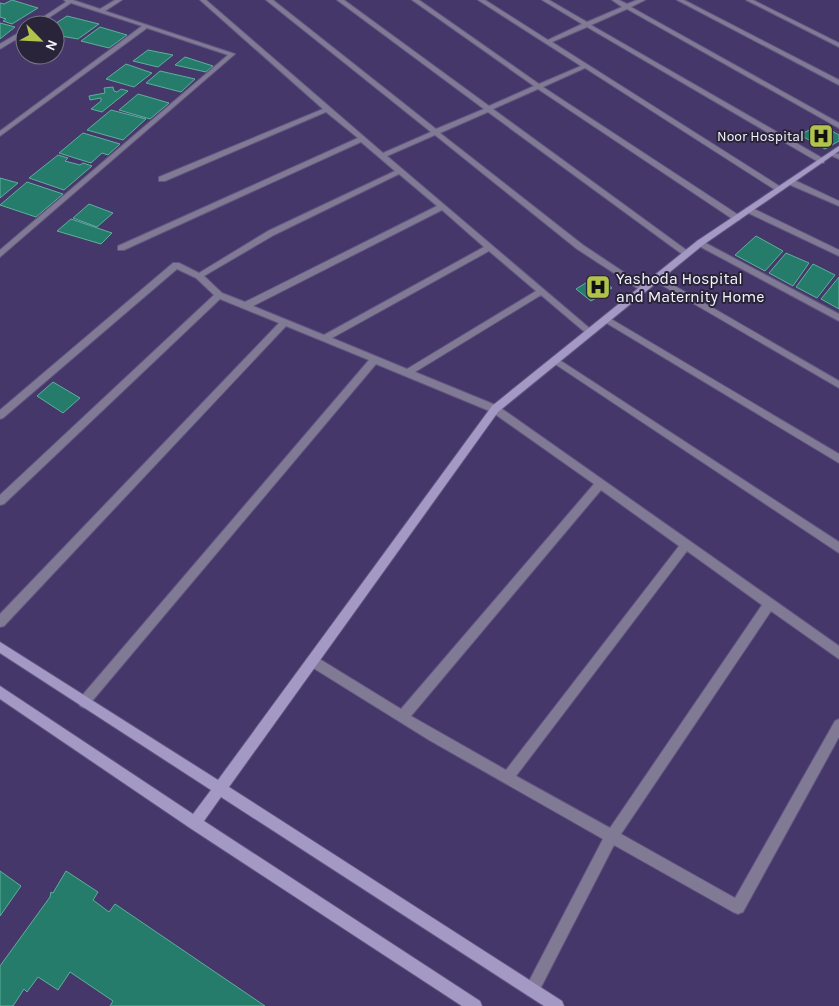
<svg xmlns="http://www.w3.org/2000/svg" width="839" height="1006" viewBox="0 0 839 1006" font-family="Karla,sans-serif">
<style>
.building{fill:#257c6a;stroke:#5eaf9c}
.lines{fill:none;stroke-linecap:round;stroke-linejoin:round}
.street-casing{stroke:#625581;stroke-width:2}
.secondary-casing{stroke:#625581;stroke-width:2}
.street{fill:#817a95;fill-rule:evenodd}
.secondary{fill:#a399c4;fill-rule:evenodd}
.labels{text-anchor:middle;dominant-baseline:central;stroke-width:4;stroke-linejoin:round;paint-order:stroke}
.far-poi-label{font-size:14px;fill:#f5f4fa;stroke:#2a243b;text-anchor:end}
.poi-label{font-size:16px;fill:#f5f4fa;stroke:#2a243b;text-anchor:start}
</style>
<rect width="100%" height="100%" fill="#46376a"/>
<g class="building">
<path d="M12 0 38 8 12 24 3 21 6 19 0 17V3L4 4Z"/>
<path d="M67 16 99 24 78 39 55 35 53 25Z"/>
<path d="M0 23 15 27 0 39Z"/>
<path d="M100 27 127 35 109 48 81 41Z"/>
<path d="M148 50 173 55 158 67 133 61Z"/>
<path d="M185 57 213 66 206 72 175 65Z"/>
<path d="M126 64 152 73 134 87 106 79Z"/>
<path d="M160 71 195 79 181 92 146 83Z"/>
<path d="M113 87 114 91 117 92 121 89 128 91 102 112 91 109 101 101V98L90 100 89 96 105 93 104 88Z"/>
<path d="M138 94 169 103 150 119 119 110Z"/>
<path d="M111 110 146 119 123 140 87 130Z"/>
<path d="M820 124 839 135V141L825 149 800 135Z"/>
<path d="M83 133 120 144 108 155 102 153 91 163 59 153Z"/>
<path d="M58 155 68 158 65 161 80 165 83 163 92 166 64 190 29 178Z"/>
<path d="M0 178 18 183 0 198Z"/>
<path d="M27 182 63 194 36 217 0 205Z"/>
<path d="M89 204 113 213 97 227 73 218Z"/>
<path d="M71 219 112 233 101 244 57 231Z"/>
<path d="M756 236 783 251 765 271 735 255Z"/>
<path d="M786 253 809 263 793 286 769 273Z"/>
<path d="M813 264 835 275 817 298 796 287Z"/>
<path d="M597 276 612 288 591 301 576 289Z"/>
<path d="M839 277V309L821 299Z"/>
<path d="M53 382 80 398 63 413 37 396Z"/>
<path d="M0 871 21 886 0 916Z"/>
<path d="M66 871 98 892 93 900 109 912 115 904 265 1006H110L113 1001 70 972 58 990 38 977 27 992 24 989 13 1006H0V966L50 897 51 892 53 893Z"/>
</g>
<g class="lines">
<defs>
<g id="street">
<path d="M64 0H73L100 9 115 0H122L105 11 235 54 0 257V250L228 55 147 28 0 136V131L142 26 71 3 38 25H31L66 2Z"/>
<path d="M200 0H206L383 153 431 132 266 0H273L436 129 484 109 337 0H344L489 106 534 86 412 0H419L539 84 581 66 478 0H485L548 40 582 24 542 0H549L587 22 622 7 612 0H619L627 4 637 0H645L631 7 839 123V128L837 127 627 9 591 25 824 159V163H820L587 27 552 42 784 189 780 191H777L585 68 543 87 740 216V220H734L538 89 493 109 689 252V256L686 257 488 112 440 133 583 245 646 287 647 289 643 292 577 249 435 135 387 156 594 332 593 334H587L541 295 415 372 498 406 839 646V659L771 611 621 834 735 898 835 721 839 719V737L743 912 738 914 733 912 614 845 537 995 532 997 527 995 525 990 527 985 603 839 429 740 310 666 308 662 310 658 314 656 318 658 401 709 594 484 492 412 376 364 88 706 84 708 80 706 78 702 80 698 369 360 286 326 4 626 0 627V614L279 323 220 299 4 504 0 505V495L214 295 196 278 177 269 3 418 0 419V410L173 263H179L199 273 268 231 395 171 361 142 124 250H118V246L358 138 326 112 165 181H159V177L323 109ZM399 174 437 206 245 302 222 293 204 276 274 235ZM442 210 484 247 324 335 253 306ZM489 251 536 291 407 369 332 338ZM601 490 679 546 506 770 411 716ZM687 551 762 605 610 828 516 776Z"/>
<path d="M677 0H684L839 80V85Z"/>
<path d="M746 0H753L839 43V47Z"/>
<path d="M25 29V34L0 49V44Z"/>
<path d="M830 153 839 154V159L830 155Z"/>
<path d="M788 180H794L839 201V206L788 184Z"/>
<path d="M746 208H752L839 250V256L746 212Z"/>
<path d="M700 240 839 314V321L697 245V241Z"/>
<path d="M656 275 839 381V388L653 280V276Z"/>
<path d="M606 316 839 454V463L603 321 602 319Z"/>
<path d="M555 357 839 542V553L552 362 551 360 552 358Z"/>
</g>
<path id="secondary" d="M839 146V151L703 245 498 412 229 787 562 1001 564 1006H544L221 797 204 821 480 1001 482 1006H462L190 828 0 699V686L193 814 211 790 0 653V642L218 780 492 406 697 241Z"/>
</defs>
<use href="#street" class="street-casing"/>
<use href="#secondary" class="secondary-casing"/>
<use href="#street" class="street"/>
<use href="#secondary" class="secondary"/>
</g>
<defs>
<symbol id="hospital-square" viewBox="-11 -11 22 22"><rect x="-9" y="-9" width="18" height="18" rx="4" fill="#b2c34b" stroke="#2a243b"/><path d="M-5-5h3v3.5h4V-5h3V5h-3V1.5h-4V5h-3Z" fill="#111"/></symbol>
</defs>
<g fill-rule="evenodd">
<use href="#hospital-square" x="807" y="122" width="28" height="28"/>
<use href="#hospital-square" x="584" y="273" width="28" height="28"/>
</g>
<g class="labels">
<g class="far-poi-label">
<text x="804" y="136">Noor Hospital</text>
</g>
<g class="poi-label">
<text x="616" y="278">Yashoda Hospital<tspan x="616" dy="18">and Maternity Home</tspan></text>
</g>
</g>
<g transform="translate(40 40) rotate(114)"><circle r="24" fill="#2a243b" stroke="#7b7787"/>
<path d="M0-4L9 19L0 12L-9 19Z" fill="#b2c34b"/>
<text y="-8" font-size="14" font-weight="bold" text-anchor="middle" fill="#f5f4fa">N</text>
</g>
</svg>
